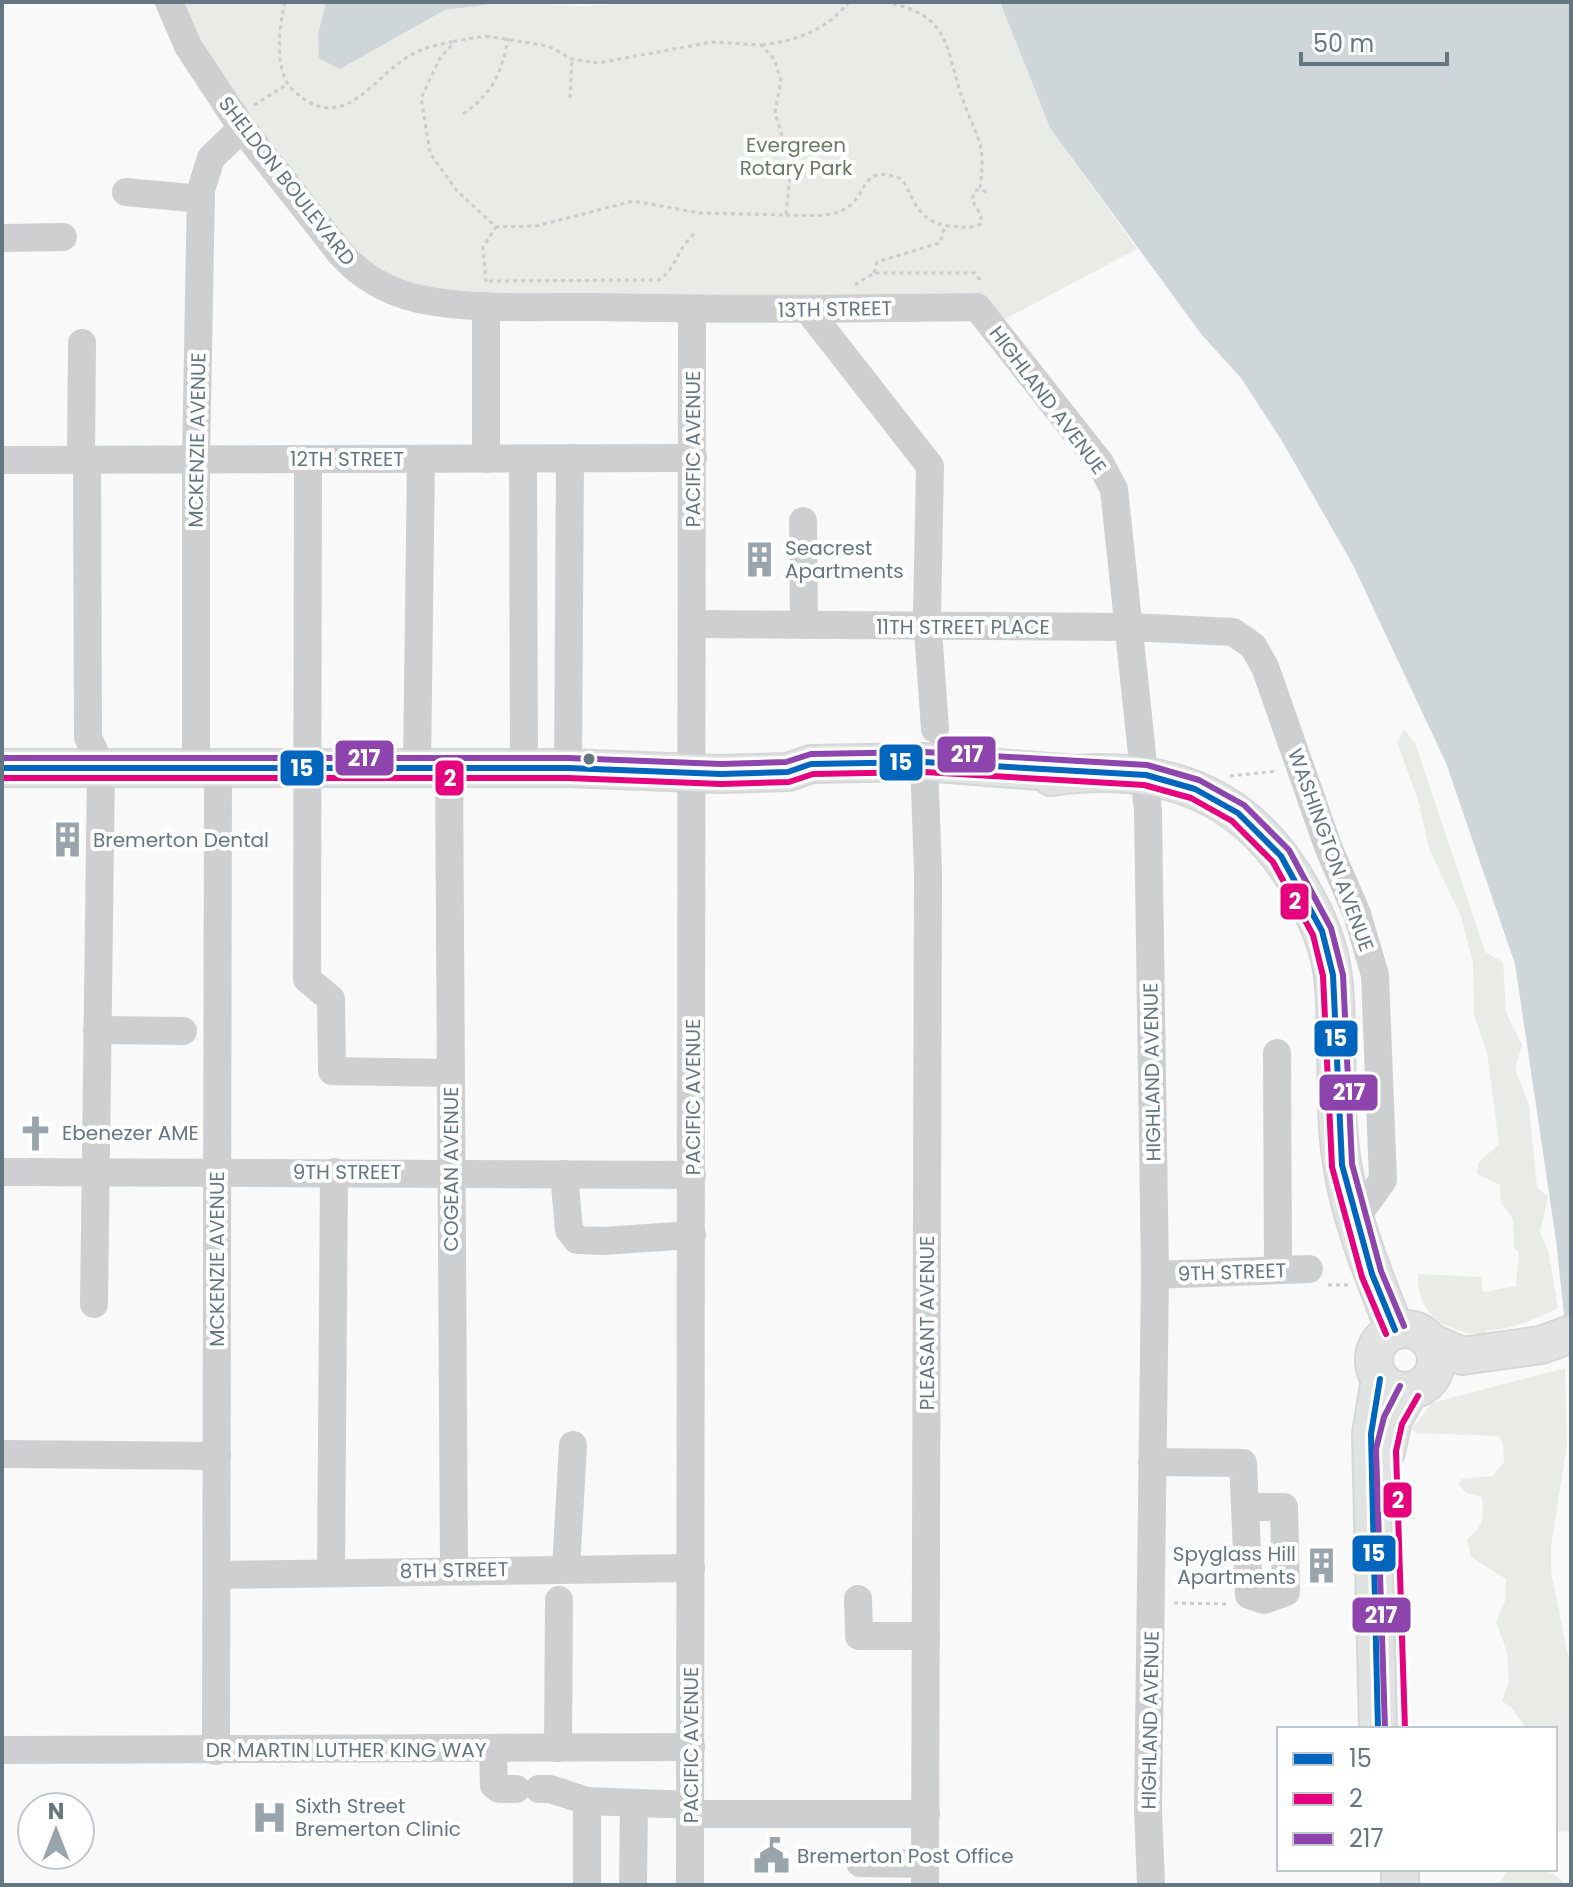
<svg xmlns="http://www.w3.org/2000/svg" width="1573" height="1887" viewBox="0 0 1573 1887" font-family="Poppins,sans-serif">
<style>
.green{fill:#e8ebe6}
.water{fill:#ced6d9}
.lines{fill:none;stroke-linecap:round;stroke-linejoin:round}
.major-casing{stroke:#d5d6d7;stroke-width:40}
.path{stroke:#cbcccd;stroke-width:3;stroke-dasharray:4 4;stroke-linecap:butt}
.minor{stroke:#cecfd0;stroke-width:28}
.major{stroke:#e1e2e2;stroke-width:36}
.bus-1-casing{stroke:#fff;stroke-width:12}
.bus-2-casing{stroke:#fff;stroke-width:12}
.bus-3-casing{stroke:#fff;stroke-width:12}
.bus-1{stroke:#0065bd;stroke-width:6}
.bus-2{stroke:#e5007d;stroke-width:6}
.bus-3{stroke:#8e44ad;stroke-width:6}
.bus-dot{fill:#657683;stroke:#fff;stroke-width:3}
.labels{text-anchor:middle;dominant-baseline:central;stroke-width:8;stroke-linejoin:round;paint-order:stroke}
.park-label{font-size:20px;fill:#687a64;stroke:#fff}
.street-label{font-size:20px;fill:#657683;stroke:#fff}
.poi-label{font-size:20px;fill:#657683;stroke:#fff;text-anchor:start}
.line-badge{stroke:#fff;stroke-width:3}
.badge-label{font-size:22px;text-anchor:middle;font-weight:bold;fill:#fff}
</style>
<rect width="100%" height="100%" fill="#f9f9f9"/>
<g class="green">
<path d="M169 2H326L318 35 340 69 445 10 507 2 584 6 643 2H1000L1050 128 1137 249 992 326 977 307 486 306 356 270Z"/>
<path d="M1404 729 1415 743 1485 952 1503 962 1506 1012 1522 1045 1515 1068 1529 1106 1537 1187 1548 1197 1540 1232 1548 1250 1558 1308C1533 1320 1512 1330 1487 1330L1484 1335C1447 1332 1416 1316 1418 1274L1481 1277 1483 1292 1516 1286 1519 1252 1514 1248 1513 1219 1501 1203 1500 1185 1477 1174 1478 1163 1499 1144 1487 1052 1474 1015 1473 963 1461 916 1429 849 1419 803 1397 742Z"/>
<path d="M1565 1368 1567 1445 1551 1545V1572L1569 1660 1570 1832 1555 1831V1729H1527L1511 1707 1502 1701 1509 1681 1507 1652 1496 1622 1505 1601 1506 1579 1471 1557 1467 1539C1484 1526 1484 1518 1482 1497L1467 1493 1458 1484 1462 1479 1493 1476 1504 1462 1503 1443 1498 1436 1416 1433 1412 1429 1432 1403Z"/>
<path d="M1509 1869C1528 1869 1554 1867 1565 1885H1498Z"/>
</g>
<g class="water">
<path d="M326 2H507L445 10 340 69 319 58 318 35Z"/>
<path d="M1000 2H1571V1379L1556 1240 1515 964 1446 763 1353 565 1282 441 1241 378 1202 335 1050 128Z"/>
</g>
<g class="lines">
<defs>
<g id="major">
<path d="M2 768H568L721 774 788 772 811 764 924 762 1075 774"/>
<path d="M1051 777C1160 761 1248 792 1302 891 1317 917 1329 945 1333 976 1340 1038 1332 1101 1342 1163 1351 1222 1374 1276 1395 1330"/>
<circle cx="1405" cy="1360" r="31"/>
<path d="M1430 1342 1462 1356 1541 1345 1571 1334"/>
<path d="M1386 1452 1393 1420 1409 1391"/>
<path d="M1378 1729 1371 1434 1380 1379"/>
<path d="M1400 1869V1885"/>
</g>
</defs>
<use href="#major" class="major-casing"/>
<g class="path">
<path d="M285 2C279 27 273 72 294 91 347 140 375 69 419 51 430 46 444 44 455 41"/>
<path d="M885 2C953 15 944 48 963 100 978 143 986 139 980 189"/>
<path d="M486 36 548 46 572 59 598 63 712 42 761 45 774 59 781 80 775 113 791 164 786 215 700 213 633 201 536 226 496 227 457 191 430 153 421 98 440 58 455 41Z"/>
<path d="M762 45C798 40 825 31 849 2"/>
<path d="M570 98 572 59"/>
<path d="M254 105 288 84"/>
<path d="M463 114C493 93 502 72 508 38"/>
<path d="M786 215C803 215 827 218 843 210 870 197 858 162 902 179 916 203 919 222 949 226 962 227 969 229 981 224V215L972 200 975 191 980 189 989 193"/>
<path d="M874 273 877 262 940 243 945 225"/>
<path d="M489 281 659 280C678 267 677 246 697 232"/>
<path d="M486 282 483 247 496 227"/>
<path d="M855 285 874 273H975L982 283"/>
<path d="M1230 776 1278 771"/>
<path d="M1328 1285H1348"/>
<path d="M1174 1603 1227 1604"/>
</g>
<g class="minor">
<path d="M169 2 188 46 242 128 341 254C361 276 388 292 419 299 477 311 541 306 601 307 726 310 852 309 977 307L1100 463 1114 489 1148 811 1155 1275 1148 1810 1151 1885"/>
<path d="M126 192 201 199"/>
<path d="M2 238 63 237"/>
<path d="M486 306V459"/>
<path d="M808 310 930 466 927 616 935 729"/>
<path d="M81 459 82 343"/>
<path d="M87 459 88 737 101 767 94 1304"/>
<path d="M308 459 307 979 331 999 332 1071 450 1073"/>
<path d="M523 459 524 768"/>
<path d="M2 460 693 458"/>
<path d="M803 521 804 625"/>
<path d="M693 624 1130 627 1233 632 1253 646 1265 667 1329 849 1357 914 1375 975 1383 1180 1355 1219"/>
<path d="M924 762 928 872 925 1885"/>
<path d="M196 767V459L201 190 211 158 242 128"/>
<path d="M417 767 421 459"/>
<path d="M449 767 454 1570"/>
<path d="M568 768 570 458"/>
<path d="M97 1030 183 1031"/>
<path d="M1277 1053 1278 1270"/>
<path d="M2 1172 692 1175"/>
<path d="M564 1174 569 1230 577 1240 602 1241 692 1235"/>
<path d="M1155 1275 1309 1269"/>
<path d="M2 1454 217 1456"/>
<path d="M1152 1462 1243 1463 1249 1595 1264 1600 1286 1592 1284 1507H1245"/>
<path d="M566 1569 573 1445"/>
<path d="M331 1573 334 1172"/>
<path d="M217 1575 691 1568"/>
<path d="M858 1599 859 1636H926"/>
<path d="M558 1748 559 1600"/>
<path d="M493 1749 494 1785 499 1789H516"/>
<path d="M2 1750 691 1747"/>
<path d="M216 1751 218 767"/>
<path d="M539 1789H550L587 1801 691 1805"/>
<path d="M691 1814H926"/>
<path d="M860 1863 925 1864"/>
<path d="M587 1885V1801"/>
<path d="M633 1885 634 1803"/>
<path d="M690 1885 692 309"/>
</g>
<use href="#major" class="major"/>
<defs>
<g id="bus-1">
<path d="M2 768H568L721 774 788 772 811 764 924 762 1146 775 1195 789 1238 813 1281 856 1322 931 1333 975 1342 1165 1372 1274 1395 1330"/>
<path d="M1378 1729 1371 1434 1380 1379"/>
</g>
<g id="bus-2">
<path d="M2 778H568L721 784 789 782 813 774 924 772 1144 785 1191 798 1232 821 1273 862 1313 935 1323 976 1332 1167 1362 1277 1386 1334"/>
<path d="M1405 1729 1396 1451 1402 1424 1418 1396"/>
</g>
<g id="bus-3">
<path d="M2 758H568L721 764 786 762 811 754 924 752 1147 765 1199 780 1244 805 1289 850 1331 928 1343 975 1352 1164 1381 1271 1404 1326"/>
<path d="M1385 1729 1376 1449 1384 1417 1400 1386"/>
</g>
</defs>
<use href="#bus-1" class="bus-1-casing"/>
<use href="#bus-2" class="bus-2-casing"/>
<use href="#bus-3" class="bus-3-casing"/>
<use href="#bus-1" class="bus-1"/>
<use href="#bus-2" class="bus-2"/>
<use href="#bus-3" class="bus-3"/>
</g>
<defs>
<symbol id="building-bare" viewBox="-9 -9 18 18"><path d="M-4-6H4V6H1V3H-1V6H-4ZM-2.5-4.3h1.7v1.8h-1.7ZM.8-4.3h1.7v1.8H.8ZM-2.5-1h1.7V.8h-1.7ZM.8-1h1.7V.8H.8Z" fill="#99a4ac" stroke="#fff" stroke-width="2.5" paint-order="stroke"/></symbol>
<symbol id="church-bare" viewBox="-9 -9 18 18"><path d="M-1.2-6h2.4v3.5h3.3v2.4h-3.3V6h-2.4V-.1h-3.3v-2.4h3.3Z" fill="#99a4ac" stroke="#fff" stroke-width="2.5" paint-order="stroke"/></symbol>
<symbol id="hospital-bare" viewBox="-9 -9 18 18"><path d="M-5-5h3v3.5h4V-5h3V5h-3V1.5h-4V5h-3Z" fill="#99a4ac" stroke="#fff" stroke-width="2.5" paint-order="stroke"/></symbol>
<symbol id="civic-bare" viewBox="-9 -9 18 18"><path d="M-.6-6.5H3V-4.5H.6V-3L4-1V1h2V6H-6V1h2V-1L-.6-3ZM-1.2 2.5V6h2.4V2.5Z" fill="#99a4ac" stroke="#fff" stroke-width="2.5" paint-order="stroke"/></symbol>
</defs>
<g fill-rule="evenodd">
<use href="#building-bare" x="734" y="534" width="51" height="51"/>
<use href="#building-bare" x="42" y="814" width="51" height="51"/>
<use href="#church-bare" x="10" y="1108" width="51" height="51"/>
<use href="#building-bare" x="1296" y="1540" width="51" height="51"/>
<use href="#hospital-bare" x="244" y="1792" width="51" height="51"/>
<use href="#civic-bare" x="746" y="1830" width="51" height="51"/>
</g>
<circle class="bus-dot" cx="589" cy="759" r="7"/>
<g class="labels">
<g class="park-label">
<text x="796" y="145">Evergreen<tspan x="796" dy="23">Rotary Park</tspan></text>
</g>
<g class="street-label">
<text transform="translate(287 181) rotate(52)">SHELDON BOULEVARD</text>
<text transform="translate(835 309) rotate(-1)">13TH STREET</text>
<text transform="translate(1048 400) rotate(53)">HIGHLAND AVENUE</text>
<text transform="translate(197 440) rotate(-89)">MCKENZIE AVENUE</text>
<text transform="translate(693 449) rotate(-90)">PACIFIC AVENUE</text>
<text x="347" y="459">12TH STREET</text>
<text x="963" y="627">11TH STREET PLACE</text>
<text transform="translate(1331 850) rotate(70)">WASHINGTON AVENUE</text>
<text transform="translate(1152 1072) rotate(-91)">HIGHLAND AVENUE</text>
<text transform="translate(693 1097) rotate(-90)">PACIFIC AVENUE</text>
<text transform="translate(451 1169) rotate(-90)">COGEAN AVENUE</text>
<text x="347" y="1172">9TH STREET</text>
<text transform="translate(217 1259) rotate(-90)">MCKENZIE AVENUE</text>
<text transform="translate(1232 1272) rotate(-2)">9TH STREET</text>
<text transform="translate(927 1323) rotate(-90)">PLEASANT AVENUE</text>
<text transform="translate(454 1570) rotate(-1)">8TH STREET</text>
<text transform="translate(1150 1720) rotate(-89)">HIGHLAND AVENUE</text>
<text transform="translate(691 1745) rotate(-90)">PACIFIC AVENUE</text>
<text x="346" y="1750">DR MARTIN LUTHER KING WAY</text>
</g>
<g class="poi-label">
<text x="785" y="548">Seacrest<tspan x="785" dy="23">Apartments</tspan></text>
<text x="93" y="840">Bremerton Dental</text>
<text x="62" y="1133">Ebenezer AME</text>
<text x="1296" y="1554" text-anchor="end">Spyglass Hill<tspan x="1296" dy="23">Apartments</tspan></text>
<text x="295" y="1806">Sixth Street<tspan x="295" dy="23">Bremerton Clinic</tspan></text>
<text x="797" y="1856">Bremerton Post Office</text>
</g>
</g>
<g class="line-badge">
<rect x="936" y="735" width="61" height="39" rx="8" fill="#8e44ad"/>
<rect x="334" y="739" width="61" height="38" rx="8" fill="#8e44ad"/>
<rect x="878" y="743" width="46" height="39" rx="8" fill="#0065bd"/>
<rect x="279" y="749" width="46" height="38" rx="8" fill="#0065bd"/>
<rect x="434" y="759" width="31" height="38" rx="8" fill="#e5007d"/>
<rect x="1279" y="882" width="31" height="39" rx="8" fill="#e5007d"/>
<rect x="1313" y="1019" width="46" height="39" rx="8" fill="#0065bd"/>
<rect x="1318" y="1073" width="61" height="39" rx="8" fill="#8e44ad"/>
<rect x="1382" y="1481" width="31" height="38" rx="8" fill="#e5007d"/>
<rect x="1351" y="1534" width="46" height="39" rx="8" fill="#0065bd"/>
<rect x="1351" y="1596" width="61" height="38" rx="8" fill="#8e44ad"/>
</g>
<g class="badge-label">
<text x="967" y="762">217</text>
<text x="364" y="766">217</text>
<text x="901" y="770">15</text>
<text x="302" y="776">15</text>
<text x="450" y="786">2</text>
<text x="1295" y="909">2</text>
<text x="1336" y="1046">15</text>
<text x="1349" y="1100">217</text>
<text x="1398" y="1508">2</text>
<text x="1374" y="1561">15</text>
<text x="1381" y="1623">217</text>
</g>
<rect width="1573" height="1887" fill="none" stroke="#657683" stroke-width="8"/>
<rect x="1277" y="1727" width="280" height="144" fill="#ffffff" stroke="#c1c8cd" stroke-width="2"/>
<rect x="1293" y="1753" width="40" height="12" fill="#0065bd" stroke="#c1c8cd" stroke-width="2"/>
<text x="1349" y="1767" font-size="24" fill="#657683">15</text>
<rect x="1293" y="1793" width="40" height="12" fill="#e5007d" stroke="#c1c8cd" stroke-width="2"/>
<text x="1349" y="1807" font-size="24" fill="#657683">2</text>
<rect x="1293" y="1833" width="40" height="12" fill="#8e44ad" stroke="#c1c8cd" stroke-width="2"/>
<text x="1349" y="1847" font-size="24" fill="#657683">217</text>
<g transform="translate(56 1831)"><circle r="38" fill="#ffffff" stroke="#c1c8cd" stroke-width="2"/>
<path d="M0-6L14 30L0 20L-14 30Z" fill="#99a4ac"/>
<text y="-12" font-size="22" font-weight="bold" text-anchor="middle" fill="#657683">N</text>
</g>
<path d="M1301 52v12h146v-12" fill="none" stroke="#657683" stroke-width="4"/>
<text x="1313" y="52" font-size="24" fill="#657683" stroke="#ffffff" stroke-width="6" paint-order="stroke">50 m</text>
</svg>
